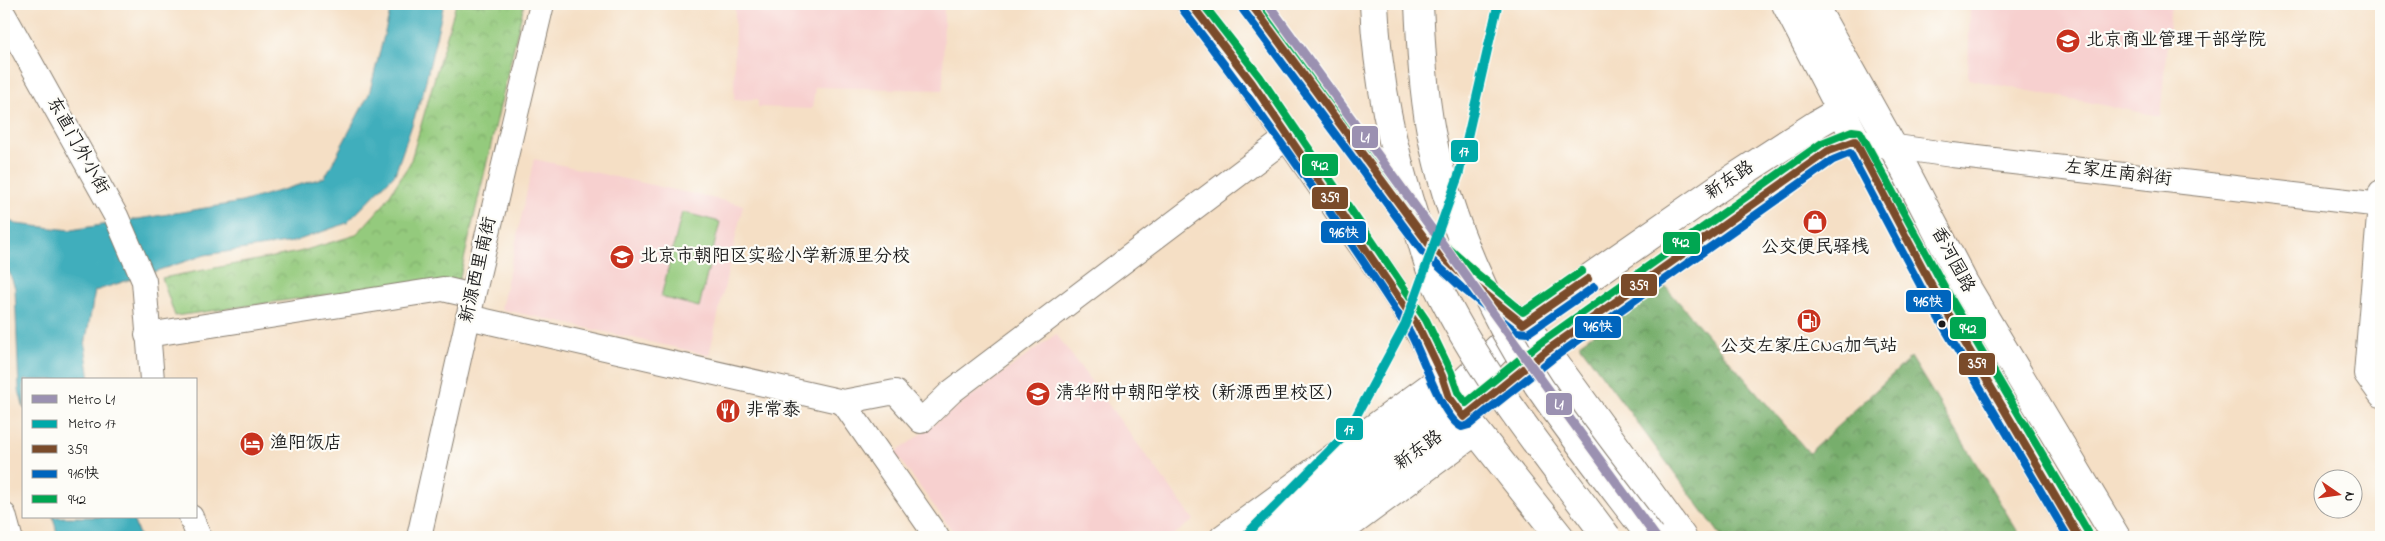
<svg xmlns="http://www.w3.org/2000/svg" width="2385" height="541" viewBox="0 0 2385 541" font-family="'Indie Flower','LXGW WenKai TC',sans-serif">
<style>
.built{fill:#f7d0cf}
.forest{fill:url(#forest-crowns);stroke:#4a6544}
.park{fill:url(#park-crowns);stroke:#58734c}
.pitch{fill:#94ca7d;stroke:#58734c}
.water{fill:#3faebc;stroke:#2e656c}
.lines{fill:none;stroke-linecap:round;stroke-linejoin:round}
.minor-casing{stroke:#887e70;stroke-width:26}
.major-casing{stroke:#887e70;stroke-width:30}
.highway-casing{stroke:#887e70;stroke-width:30}
.minor{stroke:#fff;stroke-width:24}
.major{stroke:#fff;stroke-width:28}
.highway{stroke:#fff;stroke-width:28}
.highway-bridge-casing{stroke:#887e70;stroke-width:30;stroke-linecap:butt}
.highway-bridge{stroke:#fff;stroke-width:28}
.bus-1-casing{stroke:#fdfcf7;stroke-width:11}
.bus-2-casing{stroke:#fdfcf7;stroke-width:11}
.bus-3-casing{stroke:#fdfcf7;stroke-width:11}
.bus-1{stroke:#7a4b2a;stroke-width:8}
.bus-2{stroke:#0065bd;stroke-width:8}
.bus-3{stroke:#00a651;stroke-width:8}
.metro-1-casing{stroke:#fdfcf7;stroke-width:12}
.metro-2-casing{stroke:#fdfcf7;stroke-width:12}
.metro-1{stroke:#9b91b1;stroke-width:9}
.metro-2{stroke:#00a9a9;stroke-width:9}
.bus-dot{fill:#1c1c1c;stroke:#fdfcf7;stroke-width:2}
.labels{text-anchor:middle;dominant-baseline:central;stroke-width:4.5;stroke-linejoin:round;paint-order:stroke}
.poi-label{font-size:18px;fill:#1c1c1c;stroke:#fdfcf7;text-anchor:start}
.street-label{font-size:18px;fill:#1c1c1c;stroke:#fdfcf7}
.line-badge{stroke:#fdfcf7;stroke-width:2}
.badge-label{font-size:14px;text-anchor:middle;font-weight:bold;fill:#fff}
</style>
<defs>
<pattern id="forest-crowns" width="20" height="18" patternUnits="userSpaceOnUse" patternTransform="scale(1.25)"><rect width="20" height="18" fill="#77ae6c"/><path d="M2 6a3 3 0 1 1 6 0M12 15a3 3 0 1 1 6 0" fill="none" stroke="#618d58"/></pattern>
<pattern id="park-crowns" width="20" height="18" patternUnits="userSpaceOnUse" patternTransform="scale(1.25)"><rect width="20" height="18" fill="#94ca7d"/><path d="M2 6a3 3 0 1 1 6 0M12 15a3 3 0 1 1 6 0" fill="none" stroke="#7fad6b"/></pattern>
</defs>
<rect width="100%" height="100%" fill="#fdfcf7"/>
<filter id="ink" filterUnits="userSpaceOnUse"><feTurbulence type="fractalNoise" baseFrequency=".02" numOctaves="2"/><feDisplacementMap in="SourceGraphic" scale="10" xChannelSelector="R" yChannelSelector="G"/><feConvolveMatrix kernelMatrix="1 2 1 2 8 2 1 2 1" color-interpolation-filters="sRGB"/></filter>
<filter id="wash" filterUnits="userSpaceOnUse"><feTurbulence type="fractalNoise" baseFrequency=".0096" numOctaves="4" result="noise"/><feDisplacementMap in="SourceGraphic" scale="20" xChannelSelector="R" yChannelSelector="G"/><feGaussianBlur stdDeviation="1.12" result="paint"/><feColorMatrix in="noise" values="0 0 0 0 0 0 0 0 0 0 0 0 0 0 0 0 0 1.4 0 .05"/><feComposite in="paint" operator="in"/></filter>
<g filter="url(#wash)">
<rect width="100%" height="100%" fill="#f5dfc5"/>
<g class="built">
<path d="M735 4H944L943 90 815 87 812 109 758 107V99L734 100Z"/>
<path d="M1970 4H2171L2160 116 1968 79Z"/>
<path d="M534 159 743 205 709 355 501 309Z"/>
<path d="M1056 334 1194 520 1171 537H957L895 453Z"/>
</g>
<path class="forest" d="M1664 285 1809 453 1911 357 2021 537H1722L1579 344Z"/>
<path class="park" d="M456 4H524L459 281 367 289 175 316 162 278 299 252 356 235 384 204 410 163Z"/>
<path class="pitch" d="M682 212 720 222 699 307 661 297Z"/>
<g class="water">
<path d="M392 4H444L423 93 395 174 347 223 293 242 205 255 95 291 85 345 90 380H24V409L19 390 15 288 4 258V218L16 224 71 230 242 202 325 177 369 94Z"/>
<path d="M53 517H132L140 537H58Z"/>
</g>
</g>
<g filter="url(#ink)">
<g class="lines">
<defs>
<g id="minor">
<path d="M4 15 116 216 144 281 152 380"/>
<path d="M1855 141 1952 155 2381 205"/>
<path d="M2381 192 2366 374 2381 395"/>
<path d="M468 317 843 402 895 392 921 421 951 392 1289 136"/>
<path d="M147 335 443 289 473 296"/>
<path d="M843 402 937 537"/>
<path d="M4 515 10 537"/>
<path d="M191 517 199 537"/>
<path d="M419 537 473 296 542 4"/>
<path d="M1222 537 1442 376"/>
<path d="M1335 537 1476 433"/>
</g>
<g id="major">
<path d="M1191 4C1246 75 1297 149 1348 224 1386 279 1428 333 1449 397L1560 537"/>
<path d="M1251 4 1429 244 1468 280 1523 324 1546 351 1682 537"/>
<path d="M1258 537 1449 397 1523 324 1720 187 1817 124 1862 98"/>
<path d="M1301 537 1464 417 1546 351 1828 151 1855 141"/>
</g>
<g id="highway">
<path d="M1786 4 1938 297 2079 537"/>
<path d="M1813 4 1893 147 1964 283 2116 537"/>
</g>
</defs>
<use href="#minor" class="minor-casing"/>
<use href="#major" class="major-casing"/>
<use href="#highway" class="highway-casing"/>
<use href="#minor" class="minor"/>
<use href="#major" class="major"/>
<use href="#highway" class="highway"/>
<defs>
<g id="highway-bridge">
<path d="M1374 4C1377 80 1394 157 1418 229 1424 247 1428 267 1436 283 1480 375 1547 456 1607 537"/>
<path d="M1419 4C1421 46 1423 90 1431 132 1448 220 1490 314 1540 388 1575 439 1614 488 1651 537"/>
</g>
</defs>
<use href="#highway-bridge" class="highway-bridge-casing"/>
<use href="#highway-bridge" class="highway-bridge"/>
<defs>
<g id="bus-1">
<path d="M1191 4 1252 83 1418 326 1442 376 1449 397 1464 417 1546 351 1828 151 1855 141 1938 297 2079 537"/>
<path d="M1251 4 1429 244 1468 280 1523 324 1588 279"/>
</g>
<g id="bus-2">
<path d="M1183 10C1262 113 1337 220 1408 329 1422 351 1440 417 1462 427L1469 425 1552 359 1833 160 1850 153 1929 302 2068 537"/>
<path d="M1243 10 1422 251 1462 288 1517 332 1528 333 1594 287"/>
</g>
<g id="bus-3">
<path d="M1203 4 1260 77 1426 320 1451 372 1458 392 1466 403 1540 343 1822 143 1852 131 1860 132 1947 292 2088 532"/>
<path d="M1263 4 1436 237 1475 272 1523 312 1582 271"/>
</g>
</defs>
<use href="#bus-1" class="bus-1-casing"/>
<use href="#bus-2" class="bus-2-casing"/>
<use href="#bus-3" class="bus-3-casing"/>
<use href="#bus-1" class="bus-1"/>
<use href="#bus-2" class="bus-2"/>
<use href="#bus-3" class="bus-3"/>
<defs>
<path id="metro-1" d="M1268 4 1656 537"/>
<path id="metro-2" d="M1244 537 1347 433 1405 325 1459 174 1498 4"/>
</defs>
<use href="#metro-1" class="metro-1-casing"/>
<use href="#metro-2" class="metro-2-casing"/>
<use href="#metro-1" class="metro-1"/>
<use href="#metro-2" class="metro-2"/>
</g>
</g>
<defs>
<symbol id="university-disc" viewBox="-11 -11 22 22"><circle r="9.5" fill="#c8321e" stroke="#fdfcf7"/><path d="M0-5L7-2L0 1L-7-2ZM-4 1L0 2.5L4 1V4Q0 6-4 4Z" fill="#fff"/></symbol>
<symbol id="shop-disc" viewBox="-11 -11 22 22"><circle r="9.5" fill="#c8321e" stroke="#fdfcf7"/><path d="M-5-2.5h2.3a2.7 3.5 0 0 1 5.4 0H5L5.5 6h-11ZM-1.5-2.5h3a1.5 2.3 0 0 0-3 0Z" fill="#fff"/></symbol>
<symbol id="school-disc" viewBox="-11 -11 22 22"><circle r="9.5" fill="#c8321e" stroke="#fdfcf7"/><path d="M0-5L7-2L0 1L-7-2ZM-4 1L0 2.5L4 1V4Q0 6-4 4Z" fill="#fff"/></symbol>
<symbol id="fuel-disc" viewBox="-11 -11 22 22"><circle r="9.5" fill="#c8321e" stroke="#fdfcf7"/><path d="M-5.5-6h7V0h2V4h1.3V-2.5L3-4.5l.8-.8L6-3V5H2.5V1h-1V6h-7ZM-4.2-4.7v3.2H.2V-4.7Z" fill="#fff"/></symbol>
<symbol id="restaurant-disc" viewBox="-11 -11 22 22"><circle r="9.5" fill="#c8321e" stroke="#fdfcf7"/><path d="M-5-6h1v4h1v-4h1v4h1v-4h1v5L-1.5 .5V6h-2V.5L-5-1ZM5-6V6H3V1.5H1.5Q1.5-4 5-6Z" fill="#fff"/></symbol>
<symbol id="hotel-disc" viewBox="-11 -11 22 22"><circle r="9.5" fill="#c8321e" stroke="#fdfcf7"/><path d="M-6-4.5h1.5V1H6V5H4.5V3h-9V5H-6ZM-4 0a1.8 1.8 0 1 1 3.6 0ZM.5 0V-2.5h3Q6-2.5 6 0Z" fill="#fff"/></symbol>
</defs>
<g fill-rule="evenodd">
<use href="#university-disc" x="2054" y="27" width="28" height="28"/>
<use href="#shop-disc" x="1801" y="208" width="28" height="28"/>
<use href="#school-disc" x="608" y="243" width="28" height="28"/>
<use href="#fuel-disc" x="1795" y="307" width="28" height="28"/>
<use href="#school-disc" x="1024" y="380" width="28" height="28"/>
<use href="#restaurant-disc" x="714" y="397" width="28" height="28"/>
<use href="#hotel-disc" x="238" y="430" width="28" height="28"/>
</g>
<circle class="bus-dot" cx="1942" cy="324" r="4.5"/>
<g class="labels">
<g class="poi-label">
<text x="2086" y="41">北京商业管理干部学院</text>
<text x="1815" y="248" text-anchor="middle">公交便民驿栈</text>
<text x="640" y="257">北京市朝阳区实验小学新源里分校</text>
<text x="1809" y="347" text-anchor="middle">公交左家庄CNG加气站</text>
<text x="1056" y="394">清华附中朝阳学校（新源西里校区）</text>
<text x="746" y="411">非常泰</text>
<text x="270" y="444">渔阳饭店</text>
</g>
<g class="street-label">
<text transform="translate(77 146) rotate(61)">东直门外小街</text>
<text transform="translate(2118 174) rotate(7)">左家庄南斜街</text>
<text transform="translate(1730 181) rotate(-34)">新东路</text>
<text transform="translate(1952 260) rotate(62)">香河园路</text>
<text transform="translate(479 270) rotate(-77)">新源西里南街</text>
<text transform="translate(1419 451) rotate(-36)">新东路</text>
</g>
</g>
<g class="line-badge">
<rect x="1351" y="125" width="28" height="24" rx="5" fill="#9b91b1"/>
<rect x="1450" y="139" width="29" height="24" rx="5" fill="#00a9a9"/>
<rect x="1301" y="153" width="38" height="24" rx="5" fill="#00a651"/>
<rect x="1311" y="186" width="38" height="24" rx="5" fill="#7a4b2a"/>
<rect x="1320" y="220" width="47" height="24" rx="5" fill="#0065bd"/>
<rect x="1662" y="231" width="39" height="24" rx="5" fill="#00a651"/>
<rect x="1620" y="273" width="38" height="24" rx="5" fill="#7a4b2a"/>
<rect x="1905" y="289" width="47" height="24" rx="5" fill="#0065bd"/>
<rect x="1574" y="315" width="48" height="24" rx="5" fill="#0065bd"/>
<rect x="1949" y="316" width="38" height="24" rx="5" fill="#00a651"/>
<rect x="1958" y="352" width="38" height="24" rx="5" fill="#7a4b2a"/>
<rect x="1545" y="392" width="28" height="24" rx="5" fill="#9b91b1"/>
<rect x="1335" y="417" width="29" height="24" rx="5" fill="#00a9a9"/>
</g>
<g class="badge-label">
<text x="1365" y="142">L1</text>
<text x="1464" y="156">17</text>
<text x="1320" y="170">942</text>
<text x="1330" y="202">359</text>
<text x="1344" y="237">916快</text>
<text x="1681" y="247">942</text>
<text x="1639" y="290">359</text>
<text x="1928" y="306">916快</text>
<text x="1598" y="331">916快</text>
<text x="1968" y="333">942</text>
<text x="1977" y="368">359</text>
<text x="1559" y="409">L1</text>
<text x="1349" y="434">17</text>
</g>
<rect width="2385" height="541" fill="none" stroke="#fdfcf7" stroke-width="20"/>
<rect x="22" y="378" width="175" height="140" fill="#fdfcf7" stroke="#a3a29f"/>
<rect x="32" y="395" width="25" height="8" fill="#9b91b1" stroke="#a3a29f"/>
<text x="68" y="404" font-size="15" fill="#1c1c1c">Metro L1</text>
<rect x="32" y="420" width="25" height="8" fill="#00a9a9" stroke="#a3a29f"/>
<text x="68" y="428" font-size="15" fill="#1c1c1c">Metro 17</text>
<rect x="32" y="445" width="25" height="8" fill="#7a4b2a" stroke="#a3a29f"/>
<text x="68" y="454" font-size="15" fill="#1c1c1c">359</text>
<rect x="32" y="470" width="25" height="8" fill="#0065bd" stroke="#a3a29f"/>
<text x="68" y="478" font-size="15" fill="#1c1c1c">916快</text>
<rect x="32" y="495" width="25" height="8" fill="#00a651" stroke="#a3a29f"/>
<text x="68" y="504" font-size="15" fill="#1c1c1c">942</text>
<g transform="translate(2338 494) rotate(103)"><circle r="24" fill="#fdfcf7" stroke="#a3a29f"/>
<path d="M0-4L9 19L0 12L-9 19Z" fill="#c8321e"/>
<text y="-8" font-size="14" font-weight="bold" text-anchor="middle" fill="#1c1c1c">N</text>
</g>
</svg>
